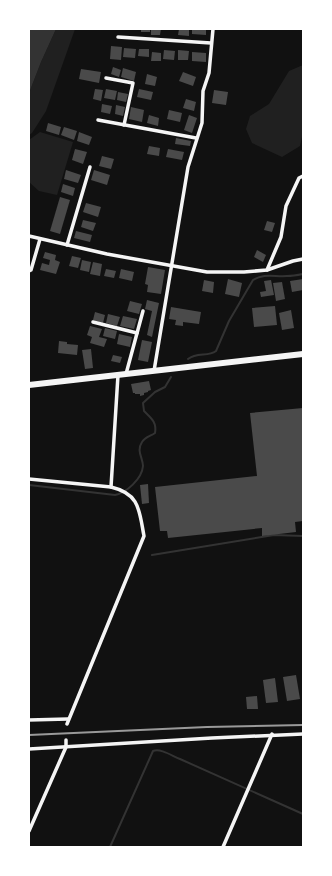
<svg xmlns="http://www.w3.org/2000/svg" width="332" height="876" viewBox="0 0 332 876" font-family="Inter,sans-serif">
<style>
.green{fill:#202020}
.water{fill:#333}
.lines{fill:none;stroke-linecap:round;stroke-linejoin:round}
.stream{stroke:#333;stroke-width:2}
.building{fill:#4a4a4a}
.minor{stroke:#f5f5f5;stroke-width:3.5}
.trunk{stroke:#f5f5f5;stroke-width:6}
.rail{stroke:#9a9a9a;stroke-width:2}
</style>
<rect width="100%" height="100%" fill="#111"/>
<g class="green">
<path d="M56 29H75L46 111 32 133 29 135V93L41 62Z"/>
<path d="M303 65V132L300 146 282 157 252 143 246 129 250 116 269 104 289 71Z"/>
<path d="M40 132 73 142 57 195 39 191 29 182V140Z"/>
</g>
<path class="water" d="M29 29H56L41 62 29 93Z"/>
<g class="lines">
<g class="stream">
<path d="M188 359C197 352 208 357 216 351L229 321 253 280C264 273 275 277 287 276 293 276 298 275 303 274"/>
<path d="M29 485 115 495C126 493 142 479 143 466 143 458 136 451 142 442 145 437 151 436 155 433 157 422 151 418 144 411L143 403 155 392 165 387 171 377"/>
<path d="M152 555 274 535 303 536"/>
<path d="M110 847 153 751C161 748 172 756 180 759L303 814"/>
</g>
</g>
<g class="building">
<rect x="141" y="29" width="9" height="3"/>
<path d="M151 29H161L160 35H151Z"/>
<path d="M179 29H189V36L178 35Z"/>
<path d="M192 29H206V35L192 34Z"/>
<path d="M111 46 122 47 121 60 110 59Z"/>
<path d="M124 48 136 49 135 58 123 57Z"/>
<path d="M139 49H149V57L138 56Z"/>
<path d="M164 50 175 51 174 60 163 59Z"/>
<path d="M178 50 189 51 188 60H178Z"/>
<path d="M152 52 161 53V61H151Z"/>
<path d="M192 52 206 53V62L192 61Z"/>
<path d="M113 67 121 70 119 77 111 74Z"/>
<path d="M123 68 136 72 134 81 121 77Z"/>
<path d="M81 69 101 72 99 83 79 79Z"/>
<path d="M183 72 196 77 193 86 179 81Z"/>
<path d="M147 74 157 77 155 86 145 84Z"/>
<path d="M95 89 103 90 101 101 93 99Z"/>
<path d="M106 89 117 91 115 100 104 98Z"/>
<path d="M139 89 153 92 151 100 137 97Z"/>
<path d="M214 90 228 92 226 105 212 103Z"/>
<path d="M118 92 128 94 126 102 117 100Z"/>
<path d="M186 99 196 102 194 111 183 108Z"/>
<path d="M102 104 112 106 110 114 101 112Z"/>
<path d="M116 105 125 107 123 116 115 114Z"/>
<path d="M131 107 144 110 142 122 129 119Z"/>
<path d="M169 110 182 113 180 122 167 119Z"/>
<path d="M149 115 159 118 158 126 147 123Z"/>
<path d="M189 115 197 118 192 133 184 130Z"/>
<path d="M48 123 61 127 59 135 46 131Z"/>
<path d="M64 127 77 131 74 140 61 135Z"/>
<path d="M79 132 92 137 89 145 77 141Z"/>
<path d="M176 138 191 141 190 146 175 144Z"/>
<path d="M149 146 160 148 159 156 147 154Z"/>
<path d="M75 149 87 152 83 164 72 160Z"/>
<path d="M168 149 184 152 182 160 166 157Z"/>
<path d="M102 156 114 159 111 169 99 166Z"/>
<path d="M66 170 81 175 78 183 64 179Z"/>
<path d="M94 170 110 175 107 185 91 180Z"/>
<path d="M63 184 75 188 73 196 61 192Z"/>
<path d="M60 197 70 200 60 234 50 231Z"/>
<path d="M86 203 101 207 98 217 83 212Z"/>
<path d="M83 220 96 223 93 231 81 227Z"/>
<path d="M267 221 275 223 272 232 264 230Z"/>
<path d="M76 231 92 235 90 242 74 238Z"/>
<path d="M257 250 266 255 263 262 254 257Z"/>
<path d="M45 252 56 255 55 260 60 262 56 274 40 270 42 263 49 265 50 260 43 258Z"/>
<path d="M72 256 81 258 78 268 69 266Z"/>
<path d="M82 260 91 262 89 272 80 270Z"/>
<path d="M93 262 102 264 100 276 90 274Z"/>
<path d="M148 267 165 270 161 294 147 292 148 285 145 284Z"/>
<path d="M106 269 116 271 114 278 104 276Z"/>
<path d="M121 269 134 272 132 281 119 278Z"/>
<path d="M228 279 242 283 239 297 225 294Z"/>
<path d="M303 279V290L292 292 290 281Z"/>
<path d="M204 280 214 282 213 293 202 291Z"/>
<path d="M271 280 274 295 261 297 260 292 266 291 264 281Z"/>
<path d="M282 282 285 299 276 301 273 283Z"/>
<path d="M147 300 159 303 152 337 147 335 152 311 145 309Z"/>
<path d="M130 301 142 304 139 314 127 311Z"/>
<path d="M275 306 277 325 254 327 252 308Z"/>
<path d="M171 307 201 312 199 324 183 322V326L175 325 176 320 169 319Z"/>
<path d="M291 310 294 328 282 330 279 313Z"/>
<path d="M95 312 105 315 103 323 93 320Z"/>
<path d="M108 314 120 317 117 326 106 323Z"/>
<path d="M123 316 137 319 134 329 120 326Z"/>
<path d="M90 326 102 329 99 337 107 339 104 347 90 343 92 337 87 335Z"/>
<path d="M105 328 117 331 115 339 103 336Z"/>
<path d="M119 334 132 337 130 347 117 344Z"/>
<path d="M142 340 152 342 148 362 138 360Z"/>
<path d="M59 341 67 342V344L78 345 77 355 58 353Z"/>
<path d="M91 349 93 368 85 369 82 350Z"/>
<path d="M113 355 122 357 120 363 111 361Z"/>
<path d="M149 381 151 390 148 391V392L144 393V395L140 396V394H135V393H133L131 384Z"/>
<path d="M303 408V521L295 522 296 532 262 536V528L168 538 167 531H160L155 487 257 476 250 413Z"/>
<path d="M148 484 149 503 142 504 140 485Z"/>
<path d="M296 675 300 699 287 701 283 677Z"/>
<path d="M275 678 278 702 266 703 263 680Z"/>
<path d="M257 696 258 709H247L246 697Z"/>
</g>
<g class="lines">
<g class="minor">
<path d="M118 37 211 43"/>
<path d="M106 78 133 83 124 125"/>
<path d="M98 120 196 138"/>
<path d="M29 236 107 254 207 272H244L267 270 293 261 303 259"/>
<path d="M67 245 90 167"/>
<path d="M267 270 281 237 286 206 299 178 303 176"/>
<path d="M29 271 31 270 40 239"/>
<path d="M93 322 137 333"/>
<path d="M154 371 188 167 202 123 203 91 209 73 213 29"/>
<path d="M126 374 143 311"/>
<path d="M29 479 111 487C140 494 139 510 144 536L67 724"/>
<path d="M111 487 118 375"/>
<path d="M29 720 68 719"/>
<path d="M29 749 212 738 303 734"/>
<path d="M29 831 66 747V740"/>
<path d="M223 847 272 734"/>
</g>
<path class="trunk" d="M29 385 303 354"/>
<path class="rail" d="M29 735 207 727 303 725"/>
</g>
<rect width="332" height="876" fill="none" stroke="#ffffff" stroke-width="60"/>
</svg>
